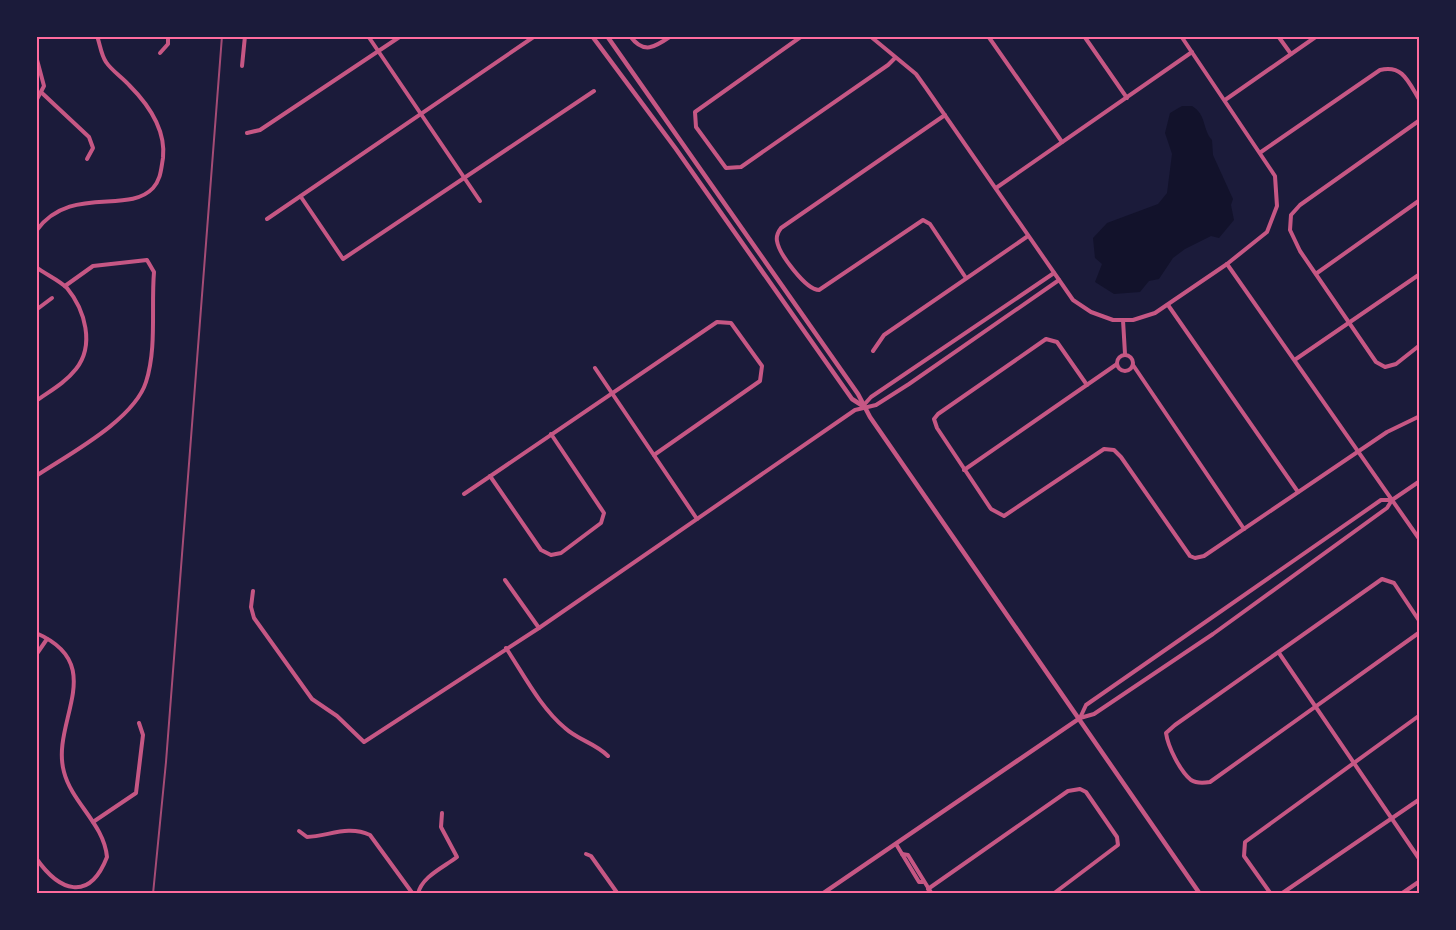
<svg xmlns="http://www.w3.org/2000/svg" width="1456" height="930" viewBox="0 0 1456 930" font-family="'Titillium Web',sans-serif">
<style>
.water{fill:#12122b}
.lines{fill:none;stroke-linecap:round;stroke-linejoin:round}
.minor{stroke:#c65784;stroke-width:4}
.tertiary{stroke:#c65784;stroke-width:4.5}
.rail{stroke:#a44b75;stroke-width:2}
.neatline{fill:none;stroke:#ff6b9d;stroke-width:2}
</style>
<rect width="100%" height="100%" fill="#1b1b3a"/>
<path class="water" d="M1182 106H1192C1207 115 1202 129 1212 140L1213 155 1233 199 1231 205 1234 220 1219 238 1211 236 1185 249 1173 258 1159 279 1149 281 1140 292 1114 294 1095 282 1102 264 1095 258 1093 238 1107 223 1158 204 1167 193 1172 154 1165 133 1170 113Z"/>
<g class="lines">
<g class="minor">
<path d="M368 36 480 201"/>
<path d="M630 36C644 55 655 47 671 36"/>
<path d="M802 36 695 112 696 127 726 168 741 167 888 65 895 58"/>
<path d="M870 36 916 74 926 88 1073 300 1091 312 1113 320H1133L1155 313 1227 264 1267 232 1277 206 1275 176 1181 36"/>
<path d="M988 36 1062 142"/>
<path d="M1084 36 1127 98"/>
<path d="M1278 36 1291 54"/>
<path d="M160 53 168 44V36"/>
<path d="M36 56 44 86 36 101"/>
<path d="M242 66 245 36"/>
<path d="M42 93 89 137 93 148 87 159"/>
<path d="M1225 100 1317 36"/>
<path d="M945 115 781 228C778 232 776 236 777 241 779 254 806 290 819 290L923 220 930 224 966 278"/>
<path d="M1420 120 1300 205 1291 215 1290 230 1300 251 1376 362 1385 367 1396 364 1420 345"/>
<path d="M247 133 260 130 401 36"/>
<path d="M1261 152 1380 70C1403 64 1409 83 1420 101"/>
<path d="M996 188 1192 52"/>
<path d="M301 197 343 259 594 91"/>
<path d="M267 219 535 36"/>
<path d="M36 231C70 184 128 215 153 188 161 179 161 169 163 158 166 130 148 104 129 85 122 77 112 71 106 62 101 55 100 44 97 36"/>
<path d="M1227 264 1420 540"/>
<path d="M36 267C45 274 59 280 67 288 85 310 95 345 76 369 65 383 50 391 36 401"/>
<path d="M1317 273 1420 200"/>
<path d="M1168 305 1298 492"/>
<path d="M36 310 52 298"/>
<path d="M1123 320 1125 354"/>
<path d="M873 351 884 335 1028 236"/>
<circle cx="1125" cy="363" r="8"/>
<path d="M1296 359 1420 274"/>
<path d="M1133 365 1244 529"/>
<path d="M595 368 697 519"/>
<path d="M1087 385 1057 342 1046 339 938 414 934 419 937 428 991 509 1004 516 1104 449 1114 450 1121 457 1190 556 1195 558 1204 556 1387 432 1420 416"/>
<path d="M863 406 871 397 1054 273"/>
<path d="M964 470 1117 364"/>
<path d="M36 476C69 454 134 420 146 382 157 348 151 307 154 272L147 260 93 266 65 286"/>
<path d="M490 476 541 550 551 555 561 553 601 523 604 513 551 434"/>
<path d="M464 494 717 322 731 323 762 366 760 381 654 455"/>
<path d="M505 580 539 628"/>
<path d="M253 591 251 607 254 618 312 699 337 716 364 742 539 628 855 410 876 405 909 384 1059 280"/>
<path d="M1420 622 1394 583 1382 579 1175 725 1166 733C1168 747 1180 771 1191 780 1197 784 1204 783 1210 782L1420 632"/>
<path d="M36 633C110 665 50 722 64 772 72 803 104 824 107 857 89 903 59 891 36 858"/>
<path d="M506 648C524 675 540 707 565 728 578 740 595 743 608 756"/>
<path d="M1279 653 1420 860"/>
<path d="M36 655 47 639"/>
<path d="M1080 718 1094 714 1213 634 1387 508 1392 500 1420 481"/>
<path d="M1080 718 1086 705 1381 500H1392"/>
<path d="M93 822 136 793 143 735 139 723"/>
<path d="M299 831 307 837C329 836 348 825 370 835L413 894"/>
<path d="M896 844 919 882H923"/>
<path d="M586 854 591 856 618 894"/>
<path d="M902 854 908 855 932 894"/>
<path d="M928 889 1068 791 1080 789 1086 792 1117 837 1118 845 1053 894"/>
<path d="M418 894C421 877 444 867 457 857L441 827 442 813"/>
<path d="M1271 894 1244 856 1245 842 1420 715"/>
<path d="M1281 894 1420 799"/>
<path d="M1401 894 1420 881"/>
</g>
<g class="tertiary">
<path d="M592 36 676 149 852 399 863 406"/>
<path d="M607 36 858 394 870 417 1200 894"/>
<path d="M822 894 1080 718"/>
</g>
<path class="rail" d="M153 894 166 762 222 36"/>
</g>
<rect width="1456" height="930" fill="none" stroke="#1b1b3a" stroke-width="75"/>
<rect x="38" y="38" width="1380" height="854" class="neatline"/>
</svg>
